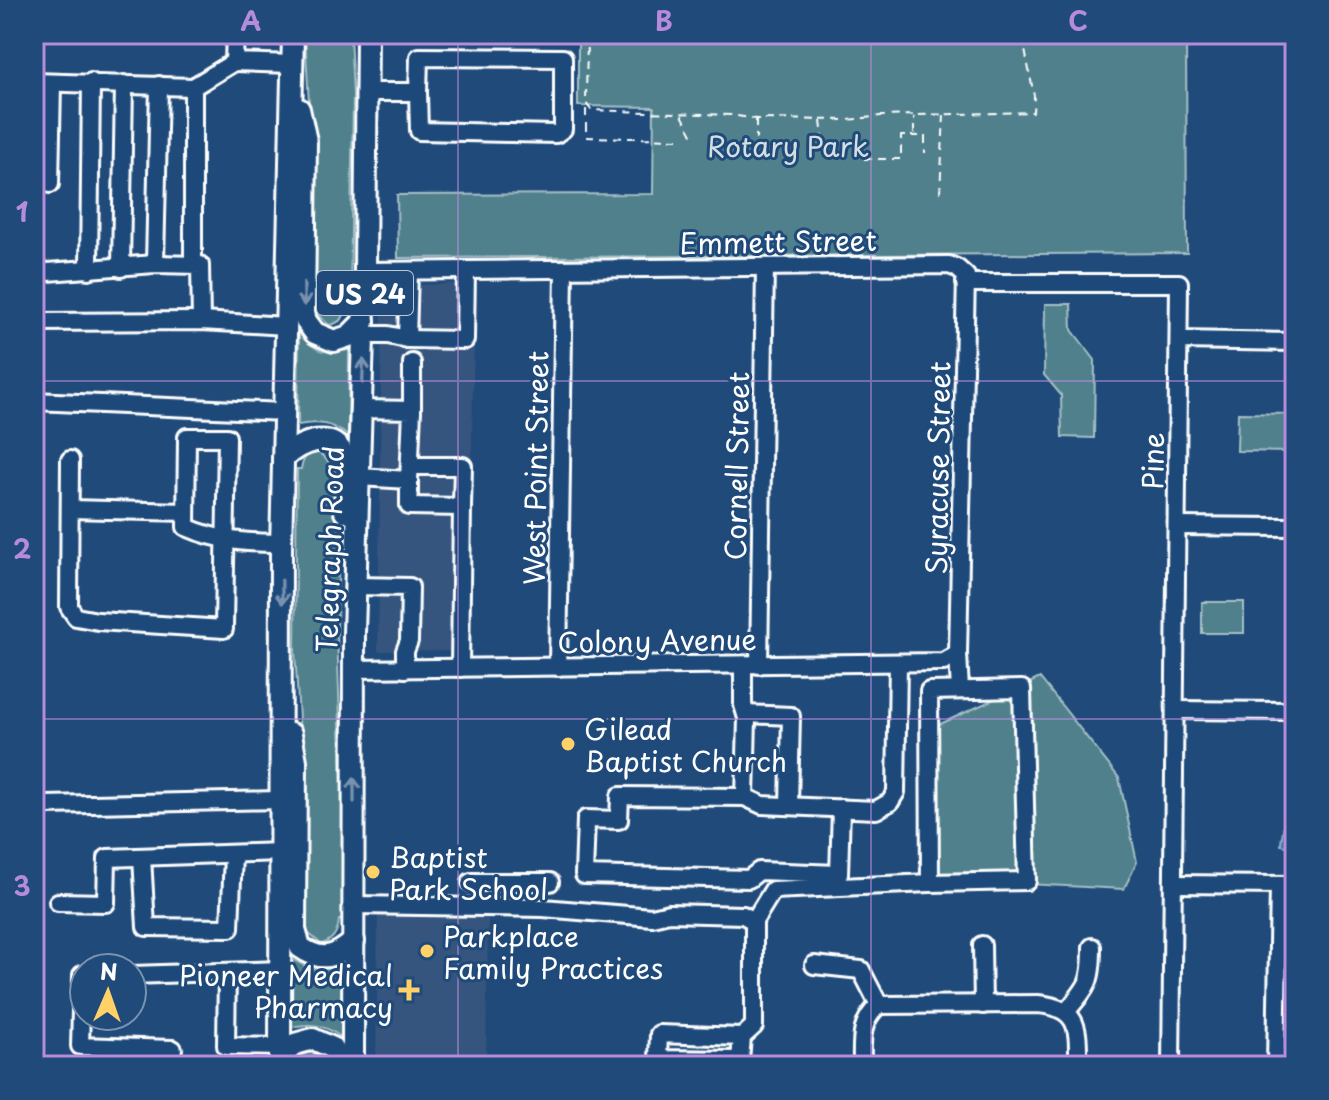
<svg xmlns="http://www.w3.org/2000/svg" width="1329" height="1100" viewBox="0 0 1329 1100" font-family="'Playpen Sans',sans-serif">
<style>
.built{fill:#34557e}
.green{fill:#4f808c;stroke:#a7c0c6;stroke-width:2}
.water{fill:#4674a1;stroke:#90acc7;stroke-width:2}
.lines{fill:none;stroke-linecap:round;stroke-linejoin:round}
.minor-casing{stroke:#fff;stroke-width:22}
.major-casing{stroke:#fff;stroke-width:26}
.path{stroke:#fff;stroke-width:2;stroke-dasharray:8 6;stroke-linecap:butt}
.minor{stroke:#1f4a7a;stroke-width:16}
.major{stroke:#1f4a7a;stroke-width:20}
.oneway{stroke:#7992af}
.grid{fill:none;stroke:#b68bdc;stroke-width:2;stroke-opacity:0.55}
.poi-dot{fill:#ffd166;stroke:#1f4a7a;stroke-width:3}
.labels{text-anchor:middle;dominant-baseline:central;stroke-width:6;stroke-linejoin:round;paint-order:stroke}
.shield{fill:#1f4a7a;stroke:#bcc9d7;stroke-width:2}
.shield-label{font-size:26px;font-weight:bold;fill:#fff}
.park-label{font-size:28px;fill:#d3dfe2;stroke:#1f4a7a}
.street-label{font-size:28px;fill:#fff;stroke:#1f4a7a}
.poi-label{font-size:28px;fill:#fff;stroke:#1f4a7a;text-anchor:start}
.neatline{fill:none;stroke:#b68bdc;stroke-width:3}
.grid-label{font-size:26px;text-anchor:middle;font-weight:bold;fill:#b68bdc}
</style>
<rect width="100%" height="100%" fill="#1f4a7a"/>
<filter id="ink" filterUnits="userSpaceOnUse"><feTurbulence type="fractalNoise" baseFrequency=".0125" numOctaves="2"/><feDisplacementMap in="SourceGraphic" scale="16" xChannelSelector="R" yChannelSelector="G"/><feConvolveMatrix kernelMatrix="1 2 1 2 8 2 1 2 1" color-interpolation-filters="sRGB"/></filter>
<g filter="url(#ink)">
<g class="built">
<path d="M475 283 468 651H378L382 286Z"/>
<path d="M378 911 488 916 486 1066H376Z"/>
</g>
<g class="green">
<path d="M305 34H350L353 95 350 301H347C346 314 343 323 329 325L318 315 313 305 310 121Z"/>
<path d="M578 34H1186L1187 253 398 258 397 195 653 194 654 107 578 106Z"/>
<path d="M1045 304H1071L1072 330 1095 360 1094 438 1062 437 1061 395 1044 375Z"/>
<path d="M299 334C318 353 323 354 349 350L348 436C332 423 318 421 298 425Z"/>
<path d="M1238 413 1293 414V452L1237 451Z"/>
<path d="M315 451C330 458 334 471 337 487H340L337 633 342 782V920H339C338 933 333 941 321 944L308 933 303 918 301 753 295 651 297 469H301C303 459 306 455 315 451Z"/>
<rect x="1202" y="602" width="42" height="31"/>
<path d="M1040 678 1119 778 1137 862 1124 889 932 879 936 726Z"/>
<path d="M291 958C309 970 320 971 342 967L341 1037C323 1024 312 1023 291 1027Z"/>
<path d="M307 1052 315 1054 324 1066H295L301 1055Z"/>
</g>
<path class="water" d="M1287 813H1295V848L1281 845C1281 840 1285 817 1287 813Z"/>
<g class="lines">
<defs>
<g id="minor">
<path d="M235 34 234 62 292 64"/>
<path d="M34 82 193 87 234 62"/>
<path d="M193 87V265"/>
<path d="M367 92H418L419 57 563 58V129L556 134 419 131 418 92"/>
<path d="M50 184 52 83"/>
<path d="M155 264 159 85"/>
<path d="M121 268 124 84"/>
<path d="M89 270 91 82"/>
<path d="M365 271 949 265 957 268 966 276 958 654 960 690"/>
<path d="M34 273 155 264 200 265 201 321"/>
<path d="M965 283H1179L1171 1066"/>
<path d="M34 322 201 321 286 326"/>
<path d="M364 335H388L407 339 409 271"/>
<path d="M407 339 465 340 466 270"/>
<path d="M1179 340 1295 342"/>
<path d="M34 401 284 412"/>
<path d="M412 410V363"/>
<path d="M70 460 69 607 76 617 98 621 224 629 227 437H187L186 527C218 541 247 543 282 543"/>
<path d="M359 477 409 480 412 410 362 409"/>
<path d="M409 480V506L462 507 463 466H410"/>
<path d="M70 509 186 512"/>
<path d="M1177 526 1295 527"/>
<path d="M356 586 410 587 409 641 405 651V669"/>
<path d="M743 665V705L747 718 745 797 620 796 619 820 586 819 584 875 749 879 759 871 839 874 841 808"/>
<path d="M759 665 765 267"/>
<path d="M558 667 564 269"/>
<path d="M460 668 462 507"/>
<path d="M354 669 944 662 958 654"/>
<path d="M1176 710 1295 711"/>
<path d="M746 714 791 716 789 805"/>
<path d="M745 797 762 805 876 810 890 802 896 792 898 663"/>
<path d="M34 799 45 805 281 800"/>
<path d="M142 857 146 927 230 928 233 854"/>
<path d="M471 882H550"/>
<path d="M1173 884 1295 885"/>
<path d="M58 902 106 903 107 858 281 852"/>
<path d="M354 905 543 908 652 917 669 913 743 915 754 921V1026L742 1037 659 1034 658 1059 740 1060 742 1037"/>
<path d="M754 921 773 890 930 883 1027 881 1022 689 929 691 930 883"/>
<path d="M982 945 983 1005"/>
<path d="M814 965 861 970 879 1005"/>
<path d="M227 972 226 1046 280 1047"/>
<path d="M84 975H82L80 1046 173 1049"/>
<path d="M132 975 281 970"/>
<path d="M1066 1012C1089 985 1092 982 1092 947"/>
<path d="M862 1066C862 1042 859 1022 879 1005L1038 1004C1081 1008 1078 1030 1078 1066"/>
<path d="M1276 1066 1279 885"/>
</g>
<g id="major">
<path d="M299 109 306 141 304 313 306 321 315 333 334 341 349 336 364 321"/>
<path d="M283 459C298 442 337 427 345 460 348 476 345 495 345 512"/>
<path d="M291 734 296 761 295 930 300 947C321 962 335 958 354 941"/>
<path d="M280 1058 295 1044 313 1039 333 1048 338 1066"/>
<path d="M280 1066 281 549 293 34"/>
<path d="M353 1066 354 633 365 271 367 34"/>
</g>
</defs>
<use href="#minor" class="minor-casing"/>
<use href="#major" class="major-casing"/>
<g class="path">
<path d="M587 34 586 103 591 110 731 115 756 119 848 120 880 116 1033 112 1034 96 1022 34"/>
<path d="M586 109V137L680 139"/>
<path d="M682 115 694 138"/>
<path d="M756 120V139"/>
<path d="M821 121 823 138"/>
<path d="M914 134V117"/>
<path d="M864 159H901V136H925V153"/>
<path d="M940 193 944 115"/>
</g>
<use href="#minor" class="minor"/>
<use href="#major" class="major"/>
</g>
<defs><path id="oneway-shaft" d="M-6 0H5M1.5-3L5.5 0L1.5 3" fill="none" stroke-width="1.6" stroke-linecap="round" stroke-linejoin="round" transform="scale(2)"/></defs>
<g class="oneway">
<use href="#oneway-shaft" transform="translate(304 294) rotate(89)"/>
<use href="#oneway-shaft" transform="translate(363 371) rotate(-88)"/>
<use href="#oneway-shaft" transform="translate(282 592) rotate(89)"/>
<use href="#oneway-shaft" transform="translate(354 790) rotate(-90)"/>
</g>
</g>
<path class="grid" d="M458 34V1066M871 34V1066M34 381H1295M34 719H1295"/>
<g class="poi-dot">
<circle cx="568" cy="744" r="8"/>
<circle cx="373" cy="872" r="8"/>
<circle cx="427" cy="951" r="8"/>
<path d="M405 978h8v8h8v8h-8v8h-8v-8h-8v-8h8z"/>
</g>
<g class="labels">
<rect class="shield" x="317" y="271" width="96" height="44" rx="6"/>
<g class="shield-label">
<text x="365" y="293">US 24</text>
</g>
<g class="park-label">
<text x="788" y="145">Rotary Park</text>
</g>
<g class="street-label">
<text transform="translate(778 241) rotate(-1)">Emmett Street</text>
<text transform="translate(1152 461) rotate(-89)">Pine</text>
<text transform="translate(736 466) rotate(-89)">Cornell Street</text>
<text transform="translate(535 468) rotate(-89)">West Point Street</text>
<text transform="translate(937 468) rotate(-89)">Syracuse Street</text>
<text transform="translate(329 549) rotate(-88)">Telegraph Road</text>
<text transform="translate(657 640) rotate(-1)">Colony Avenue</text>
</g>
<g class="poi-label">
<text x="584" y="728">Gilead<tspan x="584" dy="32">Baptist Church</tspan></text>
<text x="389" y="856">Baptist<tspan x="389" dy="32">Park School</tspan></text>
<text x="443" y="935">Parkplace<tspan x="443" dy="32">Family Practices</tspan></text>
<text x="393" y="974" text-anchor="end">Pioneer Medical<tspan x="393" dy="32">Pharmacy</tspan></text>
</g>
</g>
<rect width="1329" height="1100" fill="none" stroke="#1f4a7a" stroke-width="88"/>
<g transform="translate(108 992) rotate(2)"><circle r="38" fill="#1f4a7a" stroke="#7992af" stroke-width="2"/>
<path d="M0-6L14 30L0 20L-14 30Z" fill="#ffd166"/>
<text y="-12" font-size="22" font-weight="bold" text-anchor="middle" fill="#ffffff">N</text>
</g>
<rect x="44" y="44" width="1241" height="1012" class="neatline"/>
<g class="grid-label">
<text x="251" y="31">A</text>
<text x="664" y="31">B</text>
<text x="1078" y="31">C</text>
<text x="22" y="222">1</text>
<text x="22" y="559">2</text>
<text x="22" y="896">3</text>
</g>
</svg>
